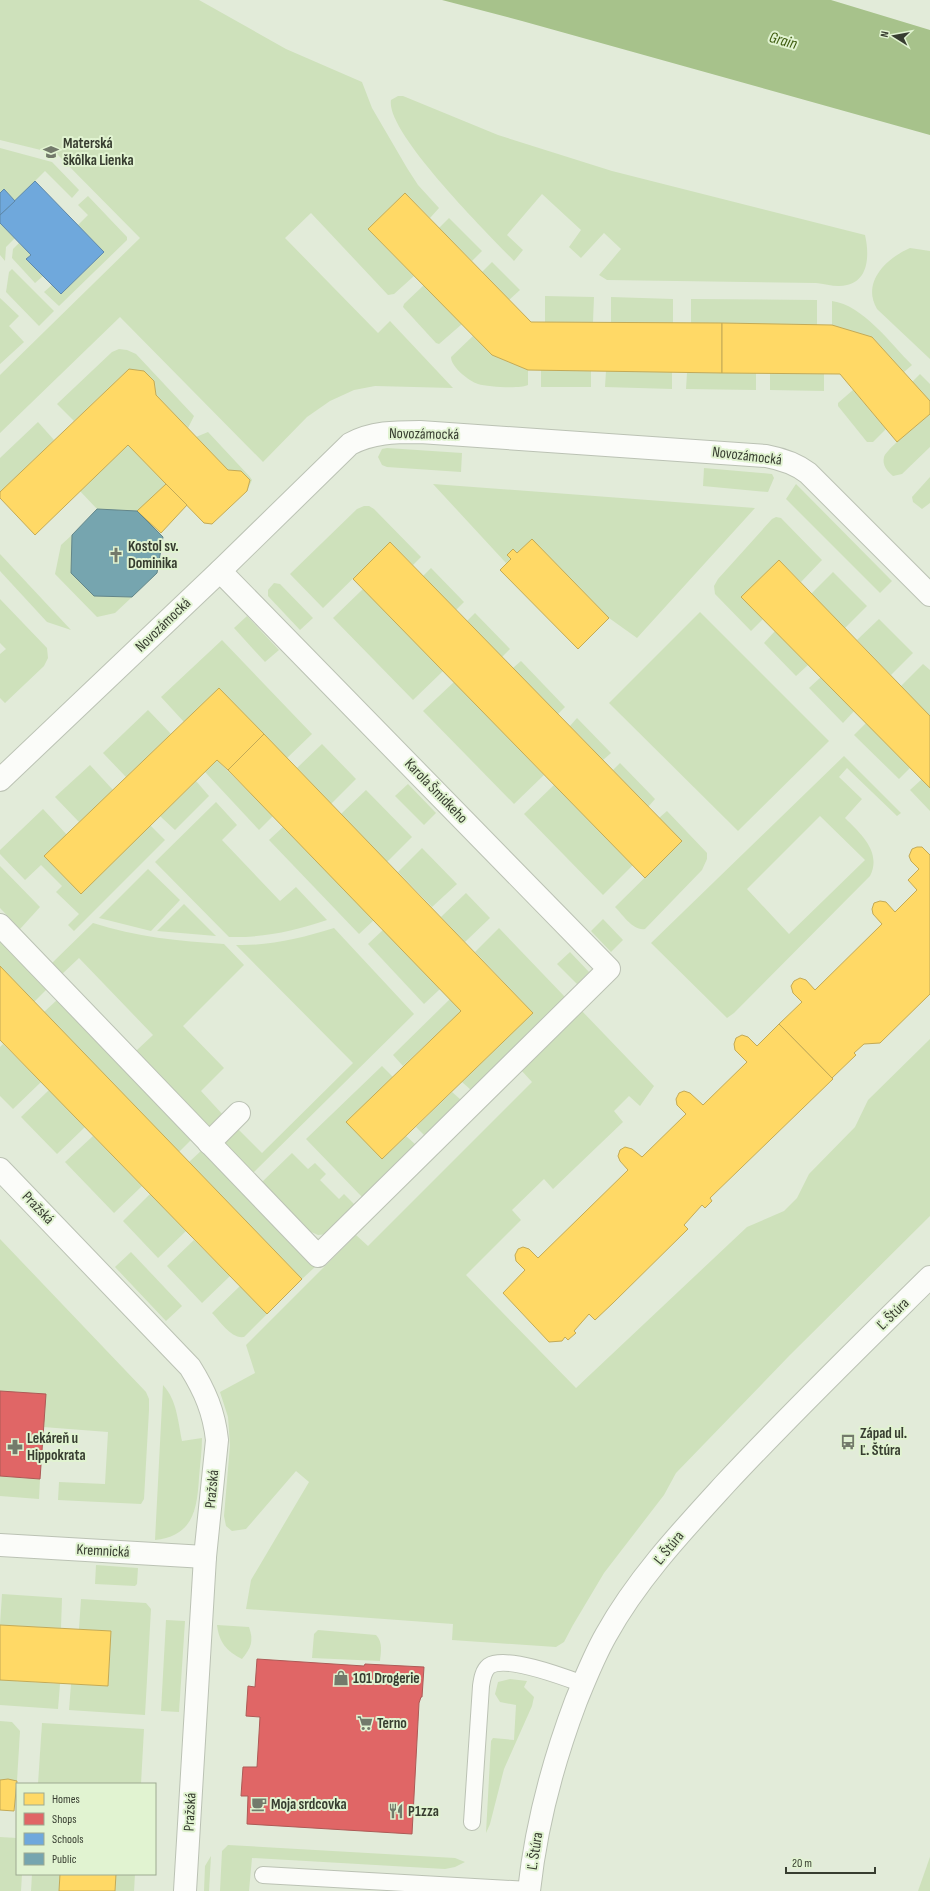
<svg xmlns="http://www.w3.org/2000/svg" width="930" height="1891" viewBox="0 0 930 1891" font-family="'Sofia Sans Condensed',sans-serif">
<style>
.green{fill:#cee1bb;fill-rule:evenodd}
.water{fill:#a7c28b}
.homes{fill:#ffd966;stroke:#c3aa56}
.shops{fill:#e06666;stroke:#ad5a56}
.schools{fill:#6fa8dc;stroke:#5e88a8}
.public{fill:#76a5af;stroke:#638689}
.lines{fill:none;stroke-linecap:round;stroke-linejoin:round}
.lane-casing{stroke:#bbc2b4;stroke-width:18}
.street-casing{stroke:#bbc2b4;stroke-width:24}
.lane{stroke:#fbfcf9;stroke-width:16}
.street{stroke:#fbfcf9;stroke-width:22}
.labels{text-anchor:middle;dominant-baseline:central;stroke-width:4;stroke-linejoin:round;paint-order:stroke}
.poi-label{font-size:15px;font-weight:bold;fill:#373d30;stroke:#e1f3d1;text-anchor:start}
.street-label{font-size:15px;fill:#373d30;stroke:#e1f3d1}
.water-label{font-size:16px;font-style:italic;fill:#3c5a0d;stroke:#e1f3d1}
</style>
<rect width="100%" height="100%" fill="#e2ebd9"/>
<g class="green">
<path d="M0 0H199L286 49 362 82 372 108 407 168 418 185 439 208 430 218 405 193 368 229 414 276 394 294 388 295 311 213 285 238 378 333 390 321 453 388 375 386 354 390 330 401 307 417 263 462 120 317 0 433V375L140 238 57 154 0 140Z"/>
<path d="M398 96H403L498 135 612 171 865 235C869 252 870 280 847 285 837 288 826 284 816 283L607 280 599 275 621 249 604 233 581 258 569 247 581 230 542 194 507 235 523 250 514 261C489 235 385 132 391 100Z"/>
<path d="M0 148 52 162 79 190 72 198 45 171 15 201 4 190 0 193Z"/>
<path d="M88 196 127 237V240L59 306 44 292 52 285 61 294 104 252 78 225 88 215 78 205Z"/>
<path d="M449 218 482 251 472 261 439 228Z"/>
<path d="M0 223 15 238 6 247 5 261 0 255Z"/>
<path d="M19 243 31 255 26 259 43 276 35 283 12 258 13 249Z"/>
<path d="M910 248 930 251V359L877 309C861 282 887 258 910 248Z"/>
<path d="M492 262 520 290 509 300 482 272Z"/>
<path d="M12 269 54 311 39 326 6 292 9 272Z"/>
<path d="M424 285 462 324 439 344 436 343 403 307 404 304Z"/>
<path d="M545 296 594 297 593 322H545Z"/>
<path d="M611 297 673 299V323L611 322Z"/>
<path d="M0 298 19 316 9 326 24 342 0 364Z"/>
<path d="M691 299 817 300V325L691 323Z"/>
<path d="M832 301C863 305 891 344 912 365L904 372 872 337 832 325Z"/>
<path d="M473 336 492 355 528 370V385C520 389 488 387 478 384 469 381 451 367 451 357Z"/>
<path d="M119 349 127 350 136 354 194 416 188 428 156 395 154 381 144 371 129 369 74 421 57 404 112 352Z"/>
<path d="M541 370 591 371V387H541Z"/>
<path d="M606 371 672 372V389L605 387Z"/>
<path d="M687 373H756V390L686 389Z"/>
<path d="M770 373 824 374V391L770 390Z"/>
<path d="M920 374 930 384V401L912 382Z"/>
<path d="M853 390 886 429 873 442H867L838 406V403Z"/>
<path d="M930 414V447L902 474 893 476C887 471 882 465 884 457 887 448 921 422 930 414Z"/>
<path d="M38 422 54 440 0 492V458Z"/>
<path d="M208 432 250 477 252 480 247 491 250 480 241 471 228 470 196 437Z"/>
<path d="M128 445 166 484 137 511 97 509 80 491Z"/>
<path d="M387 448 462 453 461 472 387 467 382 465 378 457 382 449Z"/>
<path d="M704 468 772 474 774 478 768 492 703 486Z"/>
<path d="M930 477V503L922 509 913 502 912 497Z"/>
<path d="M433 484 755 508 637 638 609 618 532 539 517 553 513 550 507 555 511 559 506 563Z"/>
<path d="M796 484 892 581 880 593 786 499Z"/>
<path d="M364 506H369L374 509 421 557 413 565 390 542 323 608 290 574 357 509Z"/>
<path d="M776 517 781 518 822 560 801 582 779 560 742 597 763 619 751 631 715 594 714 586 718 579 772 519Z"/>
<path d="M72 535 71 573 94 596 132 597 115 613 97 617 55 574 61 545Z"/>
<path d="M0 554 71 630 47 622 0 571Z"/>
<path d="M431 568 464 602 456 610 423 576Z"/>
<path d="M833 572 867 606 845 628 811 594Z"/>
<path d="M274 583 280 584 313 618 300 630 268 596V590Z"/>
<path d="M363 589 443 671 413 700 333 618Z"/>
<path d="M0 599 47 648 48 658 44 666 5 703 0 698V654L6 649 0 643Z"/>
<path d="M700 612 829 741 738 831 609 703Z"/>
<path d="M475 613 510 649 502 657 467 621Z"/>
<path d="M247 616 279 650 265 662 234 628Z"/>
<path d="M879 619 913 653 891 675 857 640Z"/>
<path d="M775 631 808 665 796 676 764 643Z"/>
<path d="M222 640 312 734 287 758 219 688 184 722 161 697Z"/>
<path d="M521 661 565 707 558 714 513 668Z"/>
<path d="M923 664 930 670V716L901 686Z"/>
<path d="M821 677 854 711 843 723 809 688Z"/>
<path d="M454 682 544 775 514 804 423 711Z"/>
<path d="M148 710 171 734 126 777 103 753Z"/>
<path d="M577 718 611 753 603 760 570 726Z"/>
<path d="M866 723 910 768 899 779 854 735Z"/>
<path d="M322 744 356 779 331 804 297 768Z"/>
<path d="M844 756 901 813 897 816 847 768 839 777 862 799 845 818C861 834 882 852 870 876L734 1013 727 1018 651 943ZM820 816 865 860 789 934 747 889Z"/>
<path d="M217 760 273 816 259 830 205 772Z"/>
<path d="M620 763 655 799 648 807 613 770Z"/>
<path d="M90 765 113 790 79 822 55 797Z"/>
<path d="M922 779 930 788V811L910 790Z"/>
<path d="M196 781 209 796 175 830 160 816Z"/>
<path d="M408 784 436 813 424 825 395 796Z"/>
<path d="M554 785 633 865 603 895 524 814Z"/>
<path d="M366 790 412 837 387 862 341 814Z"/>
<path d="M216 802 237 825 222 840 280 901 296 887 327 920C294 931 263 938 229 937L155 862Z"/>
<path d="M43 809 67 835 44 856 81 894 150 825 165 840 74 931 68 925 79 914 56 892 62 886 41 865 25 880 0 854V850Z"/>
<path d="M667 811 707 853V859L702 870 645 929C633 931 623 915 615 907L682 841 659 818Z"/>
<path d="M283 827 374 920 359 934 269 840Z"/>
<path d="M422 848 457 884 432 907 398 872Z"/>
<path d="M0 866 40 907 20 929 0 908Z"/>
<path d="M148 869 180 900 151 931 99 918Z"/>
<path d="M466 893 490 918 465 942 441 917Z"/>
<path d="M184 904 216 936 157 931Z"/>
<path d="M603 919 623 940 611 952 591 931Z"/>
<path d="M93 923C136 937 179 941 224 944L244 965 183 1026 224 1068 201 1091 224 1116 211 1129 136 1051 153 1035 79 958 61 975 51 964Z"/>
<path d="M334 928 414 1014 253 1173 223 1142 237 1128 262 1153 353 1063 236 945C270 946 302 938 334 928Z"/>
<path d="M499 928 565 997 471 1090 462 1082 533 1013 475 952Z"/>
<path d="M383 930 440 989 424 1004 368 944Z"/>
<path d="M0 941 47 989 34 1002 0 966Z"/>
<path d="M570 952 589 972 577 984 557 964Z"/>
<path d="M450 999 461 1011 403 1066 393 1055Z"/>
<path d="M57 1000 192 1139 179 1152 44 1012Z"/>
<path d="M581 1010 654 1086 640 1106 629 1096 614 1111 623 1122 553 1189 544 1179 512 1210 521 1220 466 1275 576 1388 747 1227 784 1211 797 1198 809 1174 855 1127 868 1100 930 1039V1216L789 1356 676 1473 664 1495 604 1573 573 1625 564 1642 556 1647 452 1640 453 1624 246 1609 251 1580 309 1482 296 1471 246 1529 232 1531 226 1526 224 1516 230 1445 228 1417 220 1392 255 1373 246 1345 356 1235 368 1246 532 1082 521 1070Z"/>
<path d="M3 1044 41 1082 13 1109 0 1096V1047Z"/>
<path d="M382 1066 393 1077 347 1122 382 1159 406 1136 416 1145 363 1198 306 1139Z"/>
<path d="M49 1090 85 1127 57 1154 21 1117Z"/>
<path d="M452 1092 461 1100 425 1136 416 1127Z"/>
<path d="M93 1136 142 1186 114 1213 65 1162Z"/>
<path d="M202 1150 315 1267 302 1279 189 1162Z"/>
<path d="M292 1153 308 1169 315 1163 326 1174 320 1180 339 1199 344 1194 355 1205 327 1234 318 1235 309 1231 262 1182Z"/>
<path d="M150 1194 186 1231 158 1258 123 1221Z"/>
<path d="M0 1239 146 1392 149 1399V1410L144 1499 141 1504 58 1500 59 1482 105 1484 108 1432 43 1427 0 1391Z"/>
<path d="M194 1240 230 1276 202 1303 167 1266Z"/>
<path d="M131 1252 182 1306 166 1321 115 1267Z"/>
<path d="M240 1286 267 1314 244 1337C231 1339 220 1321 212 1313Z"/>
<path d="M163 1385C177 1400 178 1422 182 1441L202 1438C202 1451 200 1464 199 1478 197 1510 193 1536 155 1540Z"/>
<path d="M0 1476 40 1479 39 1499 0 1496Z"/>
<path d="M96 1565 138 1568 137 1584 135 1586 95 1584Z"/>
<path d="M2 1594 62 1598 61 1628 0 1625Z"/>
<path d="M81 1599 146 1603 151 1609 145 1715 69 1710 71 1684 108 1686 111 1631 79 1629Z"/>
<path d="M166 1620 185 1621 179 1712 161 1711Z"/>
<path d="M217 1625 249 1627C254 1641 251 1648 242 1659 226 1651 219 1642 217 1625Z"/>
<path d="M318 1630 376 1635C383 1642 381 1652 380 1661L312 1658 314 1634Z"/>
<path d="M510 1679 527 1681 524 1687 534 1697 532 1706 504 1769 490 1824 486 1833 491 1741 493 1738 514 1740 516 1705 500 1702 495 1694 498 1682Z"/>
<path d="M0 1680 60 1684 58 1709 0 1705Z"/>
<path d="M0 1721 12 1722 20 1731 17 1781 0 1780Z"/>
<path d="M42 1723 144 1729 141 1784H38Z"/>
<path d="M0 1837 17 1838V1874H22L21 1891H0Z"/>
<path d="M228 1845 455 1858 465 1862 455 1867 445 1869 252 1858 249 1891H220L222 1851Z"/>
<path d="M211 1856 209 1891H204L205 1866Z"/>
<path d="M930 1857V1891H918Z"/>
<path d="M32 1874H60L59 1891H31Z"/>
<path d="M116 1874H135L134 1891H115Z"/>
</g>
<path class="water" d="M442 0H831L930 30V135L522 21Z"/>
<g class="homes">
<path d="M405 193 531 322 722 323V373L528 370 492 355 368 229Z"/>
<path d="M722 323 832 325 872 337 930 401V414L897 442 840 374 722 373Z"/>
<path d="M129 369 144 371 154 381 156 395 228 470 241 471 250 480 247 491 212 524 204 523 128 445 35 535 0 498V492Z"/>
<path d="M166 484 187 505 161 533 137 511Z"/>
<path d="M532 539 609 618 578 649 500 570 511 559 507 555 513 549 517 553Z"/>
<path d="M390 542 682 841 645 878 353 579Z"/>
<path d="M779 560 930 716V788L741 597Z"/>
<path d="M219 688 264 734 228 770 217 760 81 894 44 856Z"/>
<path d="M264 734 533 1013 382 1159 346 1122 461 1011 228 770Z"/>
<path d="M917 847H922L930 855V994L880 1043 864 1044 854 1053 856 1055 832 1078 779 1024 802 1002 793 993 791 986 794 981 800 978 806 980 815 990 882 924 873 914 872 909 874 903 880 901 886 902 895 912 917 890 908 880 919 869 911 861 909 856 912 849Z"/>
<path d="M0 966 302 1279 267 1314 0 1040Z"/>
<path d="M779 1024 833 1079 710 1198 712 1201 705 1208 702 1205 684 1225 688 1229 613 1303 595 1320 589 1314 574 1331 576 1333 568 1340 565 1337 562 1341 549 1342 503 1293 525 1270 516 1261 515 1255 518 1249 523 1247 529 1249 538 1258 628 1170 620 1161 618 1156 620 1150 625 1147 632 1149 642 1157 686 1114 677 1105 676 1099 679 1093 684 1091 690 1093 703 1105 747 1062 735 1050 734 1044 736 1038 742 1035 748 1037 757 1046Z"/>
<path d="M0 1625 111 1631 108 1686 0 1680Z"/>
<path d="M8 1779 17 1781 14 1811 0 1810V1780Z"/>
<path d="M60 1874H116L115 1891H59Z"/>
</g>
<g class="shops">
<path d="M0 1391 46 1394 40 1479 0 1476Z"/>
<path d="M257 1659 364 1666 365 1664 424 1667 422 1697H421L419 1703 412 1834 247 1824 248 1796H241L243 1767H257L260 1717 246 1716 248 1686 255 1687Z"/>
</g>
<g class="schools">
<path d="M35 181 104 252 61 294 26 259 31 255 0 223V215Z"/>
<path d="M4 189 15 201 0 215V193Z"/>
</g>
<path class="public" d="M97 509 137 511 163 537 157 573 132 597 94 596 71 573 72 535Z"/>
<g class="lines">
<defs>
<g id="lane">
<path d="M472 1822 481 1686C482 1679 483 1671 489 1666 506 1655 564 1677 583 1684"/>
<path d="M263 1875 529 1890"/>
</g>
<g id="street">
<path d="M0 780 220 571 350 444C372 432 395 432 420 432L766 456C782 459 795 463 808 473L930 595"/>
<path d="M0 925 318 1256 609 969 220 571"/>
<path d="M209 1143 239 1113"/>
<path d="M0 1169 190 1367C205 1391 214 1412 217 1440L205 1557 185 1891"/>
<path d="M0 1545 205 1557"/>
<path d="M529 1891C536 1825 553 1762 576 1701 585 1679 594 1656 606 1635 637 1579 682 1531 725 1484 791 1413 861 1345 930 1277"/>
</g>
</defs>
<use href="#lane" class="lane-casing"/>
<use href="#street" class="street-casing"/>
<use href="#lane" class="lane"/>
<use href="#street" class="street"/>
</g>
<defs>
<symbol id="school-bare" viewBox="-9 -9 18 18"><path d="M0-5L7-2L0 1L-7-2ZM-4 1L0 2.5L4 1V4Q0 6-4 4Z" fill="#737a6b" stroke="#e1f3d1" stroke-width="2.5" paint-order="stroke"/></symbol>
<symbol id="church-bare" viewBox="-9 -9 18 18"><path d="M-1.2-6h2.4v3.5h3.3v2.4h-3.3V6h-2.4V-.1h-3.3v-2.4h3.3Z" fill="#737a6b" stroke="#e1f3d1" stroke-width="2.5" paint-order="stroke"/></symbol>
<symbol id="bus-bare" viewBox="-9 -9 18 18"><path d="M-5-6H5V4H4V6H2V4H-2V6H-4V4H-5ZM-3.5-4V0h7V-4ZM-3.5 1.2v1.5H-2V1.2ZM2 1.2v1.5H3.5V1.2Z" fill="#737a6b" stroke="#e1f3d1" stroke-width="2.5" paint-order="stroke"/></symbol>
<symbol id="pharmacy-bare" viewBox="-9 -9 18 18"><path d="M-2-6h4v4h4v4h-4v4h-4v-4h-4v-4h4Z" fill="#737a6b" stroke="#e1f3d1" stroke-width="2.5" paint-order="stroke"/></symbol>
<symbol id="shop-bare" viewBox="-9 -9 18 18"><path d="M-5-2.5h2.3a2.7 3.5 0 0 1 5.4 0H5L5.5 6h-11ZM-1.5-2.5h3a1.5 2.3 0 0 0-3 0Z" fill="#737a6b" stroke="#e1f3d1" stroke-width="2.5" paint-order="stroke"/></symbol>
<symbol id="supermarket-bare" viewBox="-9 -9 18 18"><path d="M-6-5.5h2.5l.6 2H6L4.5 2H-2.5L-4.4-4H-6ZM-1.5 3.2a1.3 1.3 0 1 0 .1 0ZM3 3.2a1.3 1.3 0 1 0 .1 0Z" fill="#737a6b" stroke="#e1f3d1" stroke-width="2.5" paint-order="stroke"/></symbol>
<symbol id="cafe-bare" viewBox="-9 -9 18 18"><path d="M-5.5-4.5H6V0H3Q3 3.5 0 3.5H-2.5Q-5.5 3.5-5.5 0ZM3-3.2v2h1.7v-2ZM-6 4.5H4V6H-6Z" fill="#737a6b" stroke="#e1f3d1" stroke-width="2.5" paint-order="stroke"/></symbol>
<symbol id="restaurant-bare" viewBox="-9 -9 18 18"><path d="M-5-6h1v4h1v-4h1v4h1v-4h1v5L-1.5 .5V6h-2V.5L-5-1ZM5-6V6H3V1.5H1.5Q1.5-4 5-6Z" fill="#737a6b" stroke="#e1f3d1" stroke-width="2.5" paint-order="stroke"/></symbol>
</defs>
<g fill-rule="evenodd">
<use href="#school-bare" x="40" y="141" width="22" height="22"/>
<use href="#church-bare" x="105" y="544" width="22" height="22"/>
<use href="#bus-bare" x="837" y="1431" width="22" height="22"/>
<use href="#pharmacy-bare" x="4" y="1436" width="22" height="22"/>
<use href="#shop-bare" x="330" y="1667" width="22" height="22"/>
<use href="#supermarket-bare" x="354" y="1712" width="22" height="22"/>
<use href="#cafe-bare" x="248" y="1793" width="22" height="22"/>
<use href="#restaurant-bare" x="385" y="1800" width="22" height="22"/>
</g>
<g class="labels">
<g class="poi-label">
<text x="63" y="143">Materská<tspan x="63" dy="17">škôlka Lienka</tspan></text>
<text x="128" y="546">Kostol sv.<tspan x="128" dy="17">Dominika</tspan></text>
<text x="860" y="1433">Západ ul.<tspan x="860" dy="17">Ľ. Štúra</tspan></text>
<text x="27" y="1438">Lekáreň u<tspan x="27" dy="17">Hippokrata</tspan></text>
<text x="353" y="1678">101 Drogerie</text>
<text x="377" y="1723">Terno</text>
<text x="271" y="1804">Moja srdcovka</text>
<text x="408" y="1811">P1zza</text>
</g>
<g class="street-label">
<text transform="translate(424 434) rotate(1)">Novozámocká</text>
<text transform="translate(747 456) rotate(7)">Novozámocká</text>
<text transform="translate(163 625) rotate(-44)">Novozámocká</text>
<text transform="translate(436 791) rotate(46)">Karola Šmidkeho</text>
<text transform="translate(38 1208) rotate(46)">Pražská</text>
<text transform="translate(893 1314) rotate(-44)">Ľ. Štúra</text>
<text transform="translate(212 1489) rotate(-85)">Pražská</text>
<text transform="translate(669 1548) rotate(-51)">Ľ. Štúra</text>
<text transform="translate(103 1551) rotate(3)">Kremnická</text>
<text transform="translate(190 1812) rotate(-87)">Pražská</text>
<text transform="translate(535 1851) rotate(-81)">Ľ. Štúra</text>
</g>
<g class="water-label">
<text transform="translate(783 41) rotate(16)">Grain</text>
</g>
</g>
<rect x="16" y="1783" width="140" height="92" fill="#e1f3d1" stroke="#9daa91"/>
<rect x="24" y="1793" width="20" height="12" fill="#ffd966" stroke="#9daa91"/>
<text x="52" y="1803" font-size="12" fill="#373d30">Homes</text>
<rect x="24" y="1813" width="20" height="12" fill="#e06666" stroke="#9daa91"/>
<text x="52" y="1823" font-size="12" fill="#373d30">Shops</text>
<rect x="24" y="1833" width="20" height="12" fill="#6fa8dc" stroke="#9daa91"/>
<text x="52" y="1843" font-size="12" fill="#373d30">Schools</text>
<rect x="24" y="1853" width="20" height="12" fill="#76a5af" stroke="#9daa91"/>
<text x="52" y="1863" font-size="12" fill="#373d30">Public</text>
<g transform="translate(894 36) rotate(281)" stroke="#e1f3d1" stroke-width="3" paint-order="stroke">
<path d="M0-3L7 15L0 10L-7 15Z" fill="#373d30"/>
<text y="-6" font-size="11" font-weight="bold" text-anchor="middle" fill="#373d30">N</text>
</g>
<path d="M786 1867v6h89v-6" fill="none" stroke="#373d30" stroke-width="2"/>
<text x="792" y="1867" font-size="12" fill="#373d30" stroke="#e1f3d1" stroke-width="3" paint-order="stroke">20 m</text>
</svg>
